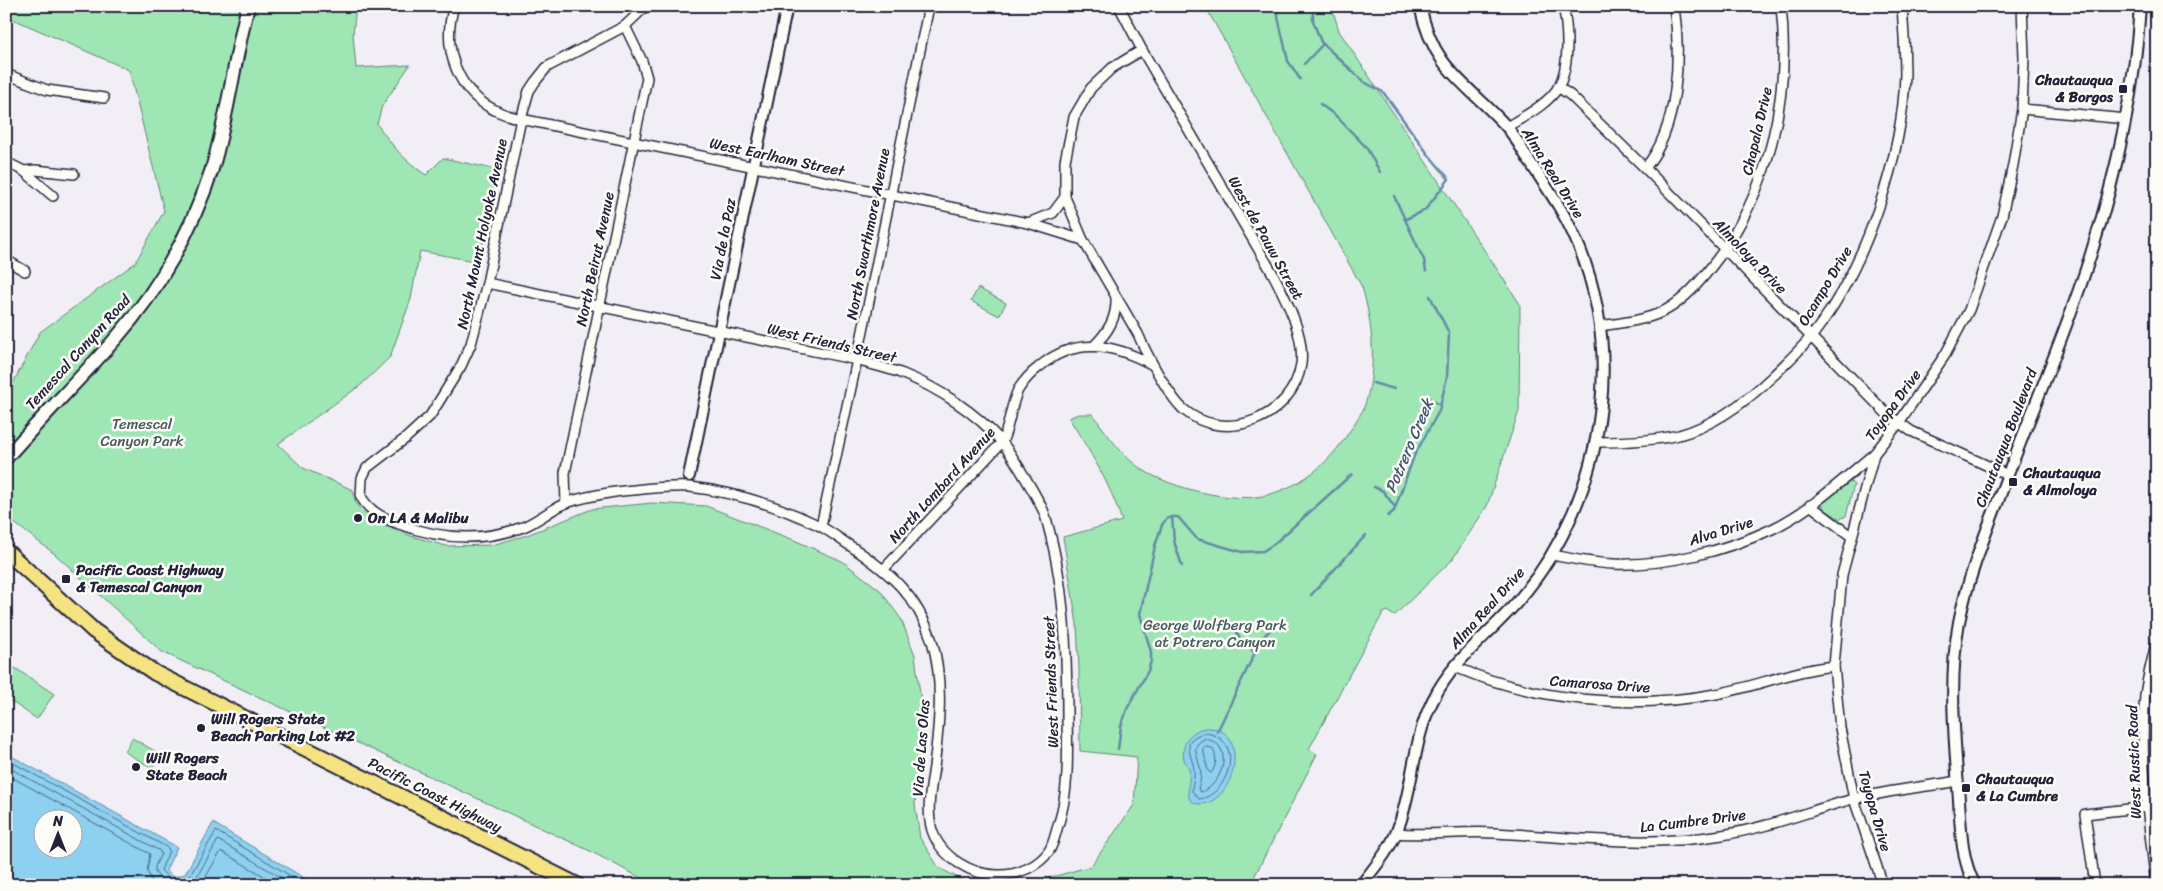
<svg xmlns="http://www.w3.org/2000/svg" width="2163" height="891" viewBox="0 0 2163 891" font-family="Sriracha,sans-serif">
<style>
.green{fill:#9ee6b4;stroke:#608478}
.water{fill:#8ed0ef;stroke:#638aa7;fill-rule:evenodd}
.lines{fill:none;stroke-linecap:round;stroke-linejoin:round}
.shore{stroke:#4d6883;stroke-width:1}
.stream{stroke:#638aa7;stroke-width:2.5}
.minor-casing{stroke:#22223b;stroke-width:12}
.tertiary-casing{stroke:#22223b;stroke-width:14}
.secondary-casing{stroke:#22223b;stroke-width:16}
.trunk-casing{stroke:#22223b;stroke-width:18}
.minor{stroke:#fdfcf7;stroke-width:9}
.tertiary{stroke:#fdfcf7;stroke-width:10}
.secondary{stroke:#fdfcf7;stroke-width:12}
.trunk{stroke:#f5e382;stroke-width:14}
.poi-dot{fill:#22223b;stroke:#fdfcf7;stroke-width:2}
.labels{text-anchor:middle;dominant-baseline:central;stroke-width:5;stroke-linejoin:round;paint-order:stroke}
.poi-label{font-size:15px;font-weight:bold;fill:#22223b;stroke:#fdfcf7;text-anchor:start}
.street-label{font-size:15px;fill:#22223b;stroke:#fdfcf7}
.park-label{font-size:15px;fill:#475d5f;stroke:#fdfcf7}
.water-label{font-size:16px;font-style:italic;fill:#425671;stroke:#fdfcf7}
</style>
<rect width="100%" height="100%" fill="#f1eff5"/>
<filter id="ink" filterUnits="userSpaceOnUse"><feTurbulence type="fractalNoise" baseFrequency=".02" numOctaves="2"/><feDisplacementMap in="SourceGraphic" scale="10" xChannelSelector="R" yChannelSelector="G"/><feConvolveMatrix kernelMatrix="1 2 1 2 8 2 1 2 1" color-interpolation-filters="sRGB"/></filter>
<g filter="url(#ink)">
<g class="green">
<path d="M6 6H356L353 34 356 68 410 65 382 106 377 124C393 147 403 159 426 175L443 158 498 170 479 262 420 251 411 299 390 357 361 385 278 444 303 468 353 490 355 501 361 510 372 520 411 536 446 546 492 545 527 535 592 509 652 503 706 506 794 540 842 561 880 590 901 619 915 655 923 717 915 804 920 838 939 868 964 881 977 885H654L588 850 162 652 56 555 13 522 8 511V490L6 489V396L40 332 135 263 164 211 129 70 6 16Z"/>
<path d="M1205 6H1333V11L1339 31 1520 304 1519 411 1487 506 1452 560 1394 616 1387 611 1383 613 1309 749 1317 754 1250 885H1024L1091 866 1134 805 1137 757 1080 751 1079 669 1077 624 1063 537 1122 521C1110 483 1090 452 1069 418L1078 414H1092C1107 433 1122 457 1143 470 1171 488 1234 504 1267 495 1307 484 1332 460 1353 426 1356 421 1360 415 1363 410 1378 372 1373 325 1362 287Z"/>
<path d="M978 288 1006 303 999 316 971 301Z"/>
<path d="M1851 482 1854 485 1846 516 1840 519 1824 509 1822 503 1846 483Z"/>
<path d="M6 662 54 694 37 719 6 698Z"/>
<path d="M132 738 160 754 152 768 125 752Z"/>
</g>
<g class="water">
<path d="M1205 728C1210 728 1215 728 1220 730 1248 745 1231 804 1200 804 1180 803 1192 780 1189 769 1188 766 1185 762 1184 759 1181 743 1190 731 1205 728Z"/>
<path d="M6 753 177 847 166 870 173 877 185 874 213 823 316 885H6ZM42 818H72V848H42Z"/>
</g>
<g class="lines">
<g class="shore">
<path d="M1205 733C1247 737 1229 796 1199 799L1192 791C1192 785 1195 778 1194 771 1194 757 1177 739 1205 733Z"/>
<path d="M1205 739C1235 742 1224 785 1201 792L1198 789C1200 783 1202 774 1200 768 1198 756 1189 745 1205 739Z"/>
<path d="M1206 747 1212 748C1217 755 1217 766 1211 773L1208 771 1203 749Z"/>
<path d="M6 759 168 848 169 851 161 870 171 881 189 877 216 831 306 885"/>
<path d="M6 766 160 851 161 854 155 866V872L165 885"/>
<path d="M6 774 150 854 147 871 154 885"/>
<path d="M189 885 195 880 218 840 294 885"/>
<path d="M201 885 221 851 279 885"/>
</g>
<g class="stream">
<path d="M1278 6V17L1288 61 1300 79"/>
<path d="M1313 6V21L1321 42 1364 82 1383 92 1428 154 1449 179 1425 210 1406 219"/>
<path d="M1304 64 1323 44"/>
<path d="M1320 104 1336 116 1366 147 1380 172"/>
<path d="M1394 196 1424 260 1426 271"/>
<path d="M1373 383 1394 389"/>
<path d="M1427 397 1440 405"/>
<path d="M1374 487 1383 491 1395 507"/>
<path d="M1388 516 1394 511 1414 456 1439 411 1447 377 1449 333 1430 296"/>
<path d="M1172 517 1174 541 1182 566"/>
<path d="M1311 595 1366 535"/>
<path d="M1234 628 1240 638 1255 653"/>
<path d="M1217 732 1262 638 1283 617"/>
<path d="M1118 749 1121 726 1128 707 1148 671 1151 661V652L1140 614 1155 546 1162 525 1166 519 1172 517H1178L1197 539 1242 552 1263 551 1274 544 1352 474"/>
</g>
<defs>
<g id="minor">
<path d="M454 6C441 48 457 94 499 112 505 115 514 117 521 119L1028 223 1083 240 1138 334C1146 353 1168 395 1183 409 1224 445 1293 418 1301 364 1305 335 1286 299 1273 274L1142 50 1119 6"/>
<path d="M6 74 47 90 104 98"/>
<path d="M1558 87 1570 95 1645 168 1887 414 1911 431 2008 475"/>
<path d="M2022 109 2126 119"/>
<path d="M1507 127C1523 117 1550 103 1559 86 1570 65 1568 29 1563 6"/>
<path d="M6 162 24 171 35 170 74 174"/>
<path d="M1645 168C1679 128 1681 56 1674 6"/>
<path d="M24 171 53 196"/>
<path d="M1028 223 1053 213 1065 197"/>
<path d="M1083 240 1065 197V161L1074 117 1091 88 1112 68 1142 50"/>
<path d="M6 260 25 271"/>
<path d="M487 283 857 360C872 365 888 368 903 374 938 388 975 412 1000 440 1010 451 1040 501 1045 515 1065 581 1067 651 1067 719 1068 756 1069 794 1057 829 1055 836 1053 845 1049 851 1039 866 1018 875 1000 875 973 876 941 858 932 830 926 811 931 787 934 767 939 726 944 681 932 641 917 595 890 573 852 547 841 540 830 531 818 525 778 506 734 492 690 487 672 486 652 488 634 490 617 491 580 497 564 504 550 510 538 521 523 527 482 542 439 539 399 524 382 517 371 513 361 497L362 478 367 468 406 438 430 416 461 366 471 344 487 283 521 119 529 91 535 82 547 67 625 26 646 6"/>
<path d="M1599 326C1620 323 1643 321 1662 312 1682 303 1699 283 1712 266 1769 194 1791 97 1781 6"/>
<path d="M1094 346C1108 332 1117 318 1116 298"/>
<path d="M1597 442C1624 442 1652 441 1679 435 1716 425 1747 401 1774 375 1789 360 1805 346 1818 328 1866 264 1903 155 1905 74 1905 52 1904 29 1902 6"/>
<path d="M566 503 565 473 647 78 642 61 625 26"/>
<path d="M1810 505 1852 537"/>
<path d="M821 526 857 360 929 6"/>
<path d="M1553 555C1572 559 1593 563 1613 564 1666 566 1725 551 1772 529 1810 511 1842 480 1874 454"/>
<path d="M884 569 1002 442C1010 425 1010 407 1018 390 1023 382 1031 373 1039 367 1075 336 1114 344 1153 365"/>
<path d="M1455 667C1536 701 1629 710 1716 694 1755 687 1793 670 1834 666"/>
<path d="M1396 833C1429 836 1462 831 1495 833 1572 837 1644 848 1722 835 1767 828 1809 811 1853 799 1887 791 1923 787 1958 781"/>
<path d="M1883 885 1854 799 1840 728 1834 666 1842 575 1874 454 1898 424 1945 355 1969 310 2002 216 2013 165 2022 109 2024 57 2022 6"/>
<path d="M2095 885 2085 814 2147 807"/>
<path d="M2156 885C2149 823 2139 758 2145 696 2147 677 2153 658 2157 639"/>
</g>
<g id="tertiary">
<path d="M689 476 787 6"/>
<path d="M1361 885C1374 868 1389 851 1397 831 1414 788 1412 741 1433 700 1453 659 1489 635 1518 601 1609 495 1632 333 1561 210 1551 193 1539 176 1528 159 1521 148 1515 136 1506 126 1465 81 1434 71 1420 6"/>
<path d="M1975 885C1959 856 1961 818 1958 787 1954 733 1949 676 1959 622 1967 581 1983 540 1998 501 2028 419 2064 339 2090 257 2116 176 2135 91 2140 6"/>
</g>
<path id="secondary" d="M6 458C42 417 81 378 117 337 159 289 192 230 212 169 228 116 234 60 248 6"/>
<path id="trunk" d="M6 551 94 631 155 673 577 885"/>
</defs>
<use href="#minor" class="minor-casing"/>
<use href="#tertiary" class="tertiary-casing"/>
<use href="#secondary" class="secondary-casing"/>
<use href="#trunk" class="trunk-casing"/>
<use href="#minor" class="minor"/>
<use href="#tertiary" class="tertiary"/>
<use href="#secondary" class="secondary"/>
<use href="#trunk" class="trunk"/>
</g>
</g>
<g class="poi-dot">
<rect x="2118" y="84" width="10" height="10" rx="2.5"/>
<rect x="2008" y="477" width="10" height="10" rx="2.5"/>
<circle cx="358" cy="518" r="5"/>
<rect x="61" y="574" width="10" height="10" rx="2.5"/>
<circle cx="201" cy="728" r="5"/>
<circle cx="136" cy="767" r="5"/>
<rect x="1961" y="783" width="10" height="10" rx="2.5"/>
</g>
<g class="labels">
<g class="poi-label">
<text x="2113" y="80" text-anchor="end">Chautauqua<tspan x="2113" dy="17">&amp; Borgos</tspan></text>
<text x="2023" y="473">Chautauqua<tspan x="2023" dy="17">&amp; Almoloya</tspan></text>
<text x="368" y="518">On LA &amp; Malibu</text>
<text x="76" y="570">Pacific Coast Highway<tspan x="76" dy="17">&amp; Temescal Canyon</tspan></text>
<text x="211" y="719">Will Rogers State<tspan x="211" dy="17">Beach Parking Lot #2</tspan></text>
<text x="146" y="758">Will Rogers<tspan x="146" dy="17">State Beach</tspan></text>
<text x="1976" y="779">Chautauqua<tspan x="1976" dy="17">&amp; La Cumbre</tspan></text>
</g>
<g class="street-label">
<text transform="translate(1757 131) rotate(-77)">Chapala Drive</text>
<text transform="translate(777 157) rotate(12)">West Earlham Street</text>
<text transform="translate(1553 173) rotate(58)">Alma Real Drive</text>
<text transform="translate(482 234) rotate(-78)">North Mount Holyoke Avenue</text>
<text transform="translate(868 234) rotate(-79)">North Swarthmore Avenue</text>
<text transform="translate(1266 238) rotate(61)">West de Pauw Street</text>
<text transform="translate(723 239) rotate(-79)">Via de la Paz</text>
<text transform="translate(1750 256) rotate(46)">Almoloya Drive</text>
<text transform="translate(595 259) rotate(-78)">North Beirut Avenue</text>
<text transform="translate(1825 286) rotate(-59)">Ocampo Drive</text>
<text transform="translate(832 343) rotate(13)">West Friends Street</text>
<text transform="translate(78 352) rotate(-48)">Temescal Canyon Road</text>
<text transform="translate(1893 405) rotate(-54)">Toyopa Drive</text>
<text transform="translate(2006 438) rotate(-69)">Chautauqua Boulevard</text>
<text transform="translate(942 485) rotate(-48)">North Lombard Avenue</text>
<text transform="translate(1721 531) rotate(-17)">Alva Drive</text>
<text transform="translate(1487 608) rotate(-48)">Alma Real Drive</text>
<text transform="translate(1051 682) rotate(-92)">West Friends Street</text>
<text transform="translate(1600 684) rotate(4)">Camarosa Drive</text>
<text transform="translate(921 748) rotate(-86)">Via de Las Olas</text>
<text transform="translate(2134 762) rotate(-92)">West Rustic Road</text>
<text transform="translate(435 795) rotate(27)">Pacific Coast Highway</text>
<text transform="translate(1875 811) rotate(74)">Toyopa Drive</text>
<text transform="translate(1693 821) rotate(-7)">La Cumbre Drive</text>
</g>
<g class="park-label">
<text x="142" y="424">Temescal<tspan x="142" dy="17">Canyon Park</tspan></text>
<text x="1215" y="625">George Wolfberg Park<tspan x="1215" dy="17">at Potrero Canyon</tspan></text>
</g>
<g class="water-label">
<text transform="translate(1409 446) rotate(-67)">Potrero Creek</text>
</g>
</g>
<rect width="2163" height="891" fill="none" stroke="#fdfcf7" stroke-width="25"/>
<rect x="12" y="12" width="2138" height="866" fill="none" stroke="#22223b" stroke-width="2" filter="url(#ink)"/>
<g transform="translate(58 834)"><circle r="24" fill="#fdfcf7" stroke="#a5a5ac"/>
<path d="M0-4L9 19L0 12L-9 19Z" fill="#22223b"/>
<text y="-8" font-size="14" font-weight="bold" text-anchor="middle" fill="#22223b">N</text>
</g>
</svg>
